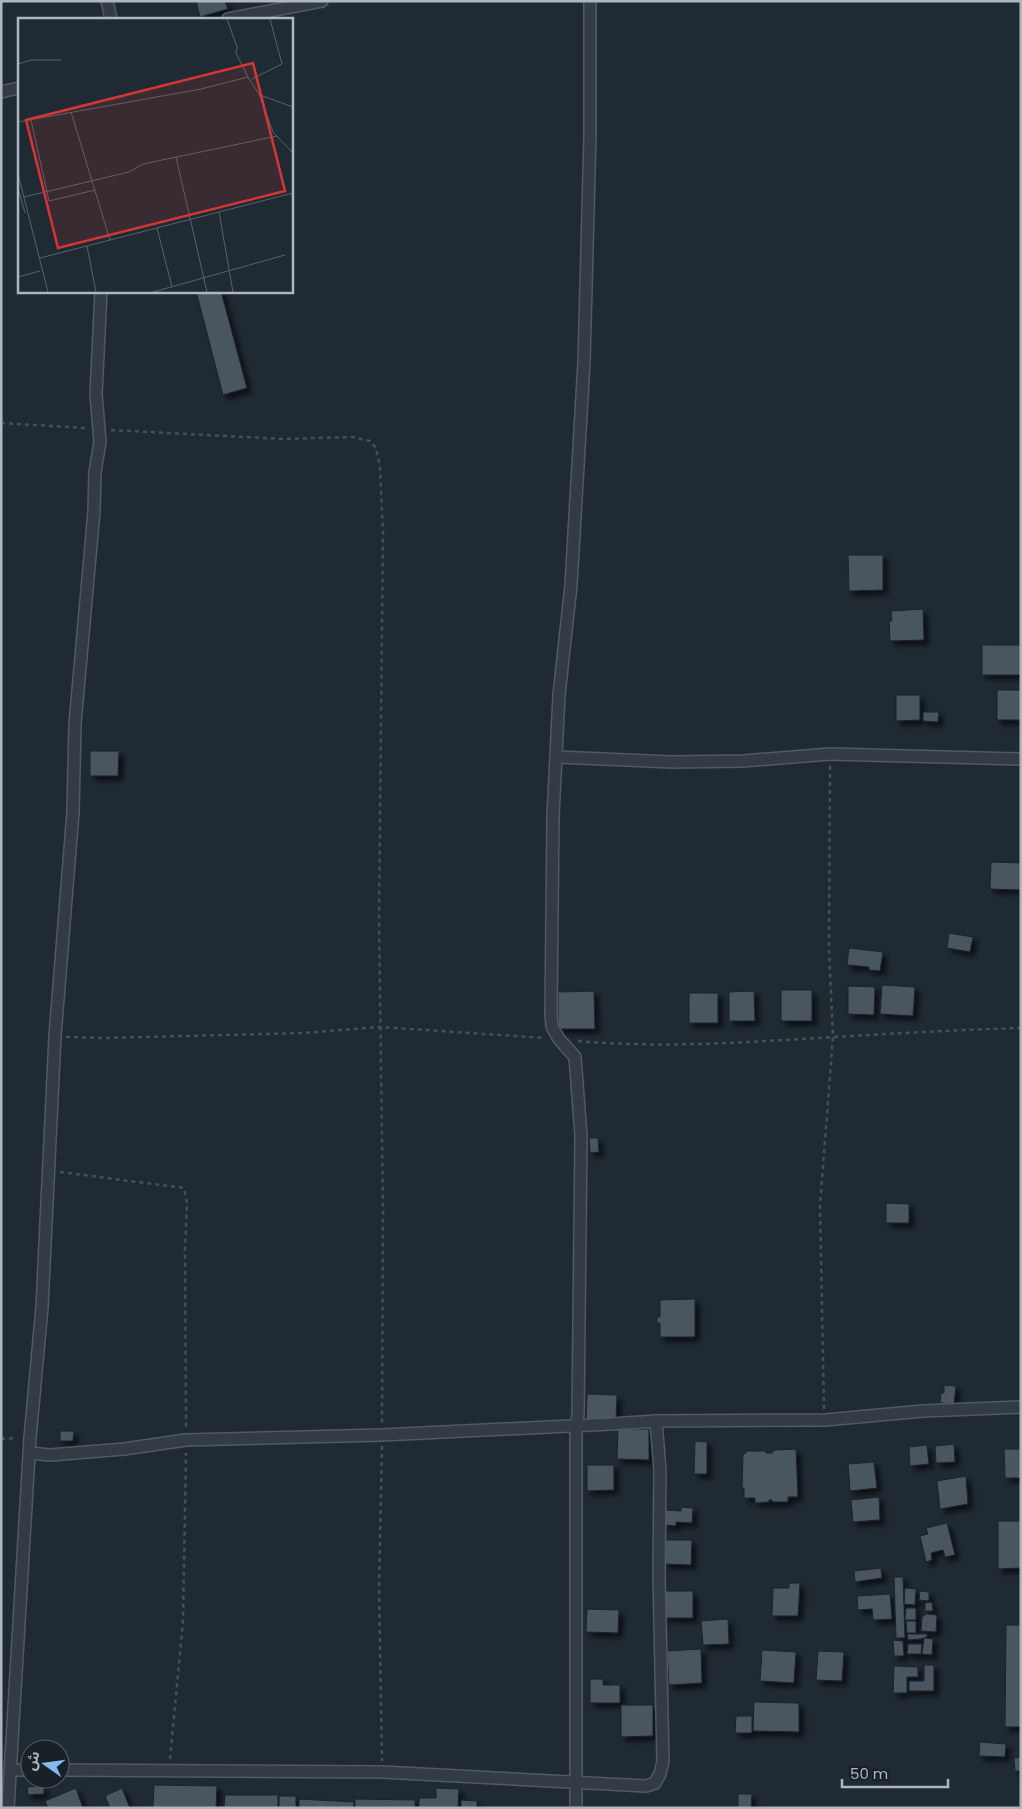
<svg xmlns="http://www.w3.org/2000/svg" width="1022" height="1809" viewBox="0 0 1022 1809" font-family="Poppins,'Noto Sans Arabic',sans-serif">
<style>
.building{fill:#48555f;stroke:#1b232a;filter:url(#shadow)}
.lines{fill:none;stroke-linecap:round;stroke-linejoin:round}
.minor-casing{stroke:#505a62;stroke-width:14}
.path{stroke:#415353;stroke-width:2.5;stroke-dasharray:4 4;stroke-linecap:butt}
.minor{stroke:#333c44;stroke-width:11}
.inset-road{fill:none;stroke:#58626c;stroke-width:1}
.view{fill:#d23637;fill-opacity:0.15;stroke:#d23637;stroke-width:2.5}
.inset-edge{fill:none;stroke:#adb7c1;stroke-width:2.5}
</style>
<defs>
<filter id="shadow"><feDropShadow dx="4.5" dy="4.5" stdDeviation="2.5" flood-color="#0009"/></filter>
</defs>
<rect width="100%" height="100%" fill="#202a33"/>
<g class="building">
<path d="M196 1H225L228 9 200 17Z"/>
<path d="M196 291H221L247 388 223 395Z"/>
<path d="M848 555H883V590L849 591Z"/>
<path d="M923 609 924 640 890 641 889 621H892L891 611Z"/>
<rect x="982" y="645" width="39" height="30"/>
<rect x="997" y="690" width="24" height="30"/>
<path d="M896 695H920V720L896 721Z"/>
<path d="M923 712H939L938 722 923 721Z"/>
<path d="M90 751H119L118 776H90Z"/>
<path d="M991 862 1021 863V890L990 889Z"/>
<path d="M949 933 973 937 970 952 947 948Z"/>
<path d="M849 948 883 952 880 971 869 970V967L847 965Z"/>
<path d="M882 985 915 987 913 1016 880 1014Z"/>
<path d="M848 986 875 987 874 1015 848 1014Z"/>
<rect x="781" y="990" width="31" height="31"/>
<path d="M594 991 595 1029H558V992Z"/>
<path d="M754 991 755 1021H729V992Z"/>
<rect x="689" y="993" width="29" height="30"/>
<path d="M589 1138H598L599 1152 590 1153Z"/>
<path d="M886 1203 909 1204V1223H886Z"/>
<path d="M695 1299V1337H660V1323H657V1317H660V1300Z"/>
<path d="M944 1385 956 1386 954 1404 940 1403 941 1393H944Z"/>
<path d="M587 1394 617 1395 616 1421 586 1420Z"/>
<path d="M618 1429H649V1460L617 1459Z"/>
<path d="M60 1431H74L73 1441H60Z"/>
<path d="M695 1441 707 1442V1474H694Z"/>
<path d="M954 1444 955 1462 936 1463 935 1446Z"/>
<path d="M927 1445 929 1464 910 1466 909 1447Z"/>
<path d="M796 1449 798 1497H788V1502H772V1500H769V1502L755 1503V1498H744V1488H742L743 1454 746 1453V1451H766V1453H772L775 1450Z"/>
<path d="M1004 1449H1021V1478H1005Z"/>
<path d="M874 1462 877 1488 850 1491 848 1464Z"/>
<path d="M587 1465H614V1490L587 1491Z"/>
<path d="M966 1476 968 1504 940 1509 937 1481Z"/>
<path d="M879 1497 880 1520 853 1522 851 1500Z"/>
<path d="M681 1507 693 1508 692 1523 676 1522V1526L664 1525V1510L681 1511Z"/>
<path d="M998 1521H1021V1568L998 1569Z"/>
<path d="M947 1523 955 1555 945 1557 943 1550 931 1553 932 1560 926 1562 920 1536 928 1534 926 1528Z"/>
<path d="M665 1540H692L691 1565 664 1564Z"/>
<path d="M881 1568 882 1578 855 1582 854 1571Z"/>
<path d="M894 1577H903L905 1638H896Z"/>
<path d="M789 1583H800L798 1616H772L773 1588H789Z"/>
<path d="M905 1588 916 1589 915 1605 904 1604Z"/>
<rect x="664" y="1591" width="29" height="27"/>
<path d="M920 1591 929 1592V1601L919 1600Z"/>
<path d="M890 1594 892 1619 873 1620 872 1609 858 1610 857 1596Z"/>
<path d="M932 1602 933 1611H925V1603Z"/>
<path d="M906 1608H916V1620H905Z"/>
<path d="M587 1609 619 1610 618 1633 586 1632Z"/>
<path d="M926 1614 937 1615 936 1632 921 1631 922 1617Z"/>
<path d="M728 1619 729 1644 703 1645 701 1621Z"/>
<path d="M906 1621H916V1633H907Z"/>
<path d="M1006 1625H1021V1727H1005Z"/>
<path d="M907 1634H927V1637L921 1639 908 1640Z"/>
<path d="M924 1638 933 1639 932 1655 922 1654Z"/>
<path d="M893 1640 903 1641 904 1656H894Z"/>
<path d="M908 1644H922L921 1654H907Z"/>
<path d="M701 1649 702 1683 669 1685 667 1651Z"/>
<path d="M762 1650 796 1652 794 1683 760 1681Z"/>
<path d="M818 1651 844 1652 842 1681 816 1680Z"/>
<path d="M924 1665H934V1691H909V1681H924Z"/>
<path d="M894 1666 918 1667V1677H907V1693H893Z"/>
<path d="M590 1679H603V1685H620V1703H590Z"/>
<path d="M754 1702 799 1703V1732L753 1731Z"/>
<path d="M621 1705H653V1736L621 1737Z"/>
<path d="M736 1716H752V1733H735Z"/>
<path d="M980 1742 1006 1744 1005 1757 979 1756Z"/>
<path d="M1021 1757V1771H1015L1014 1758Z"/>
<path d="M154 1785 217 1786 216 1808H153Z"/>
<path d="M44 1786V1794L28 1795 27 1787Z"/>
<path d="M76 1788 83 1808H48L45 1801Z"/>
<path d="M122 1788 130 1808H110L105 1796Z"/>
<path d="M436 1788 459 1789 458 1808H419V1798H436Z"/>
<path d="M738 1794H752L751 1808H738Z"/>
<path d="M225 1795H278V1808H224Z"/>
<rect x="279" y="1796" width="17" height="12"/>
<path d="M299 1799 354 1802 353 1808H299Z"/>
<path d="M355 1799 415 1800V1808H355Z"/>
<path d="M461 1800 477 1801V1808H461Z"/>
</g>
<g class="lines">
<defs>
<g id="minor">
<path d="M107 1 111 19"/>
<path d="M228 19 322 1"/>
<path d="M1 92 19 88"/>
<path d="M557 757 672 762 743 761 830 754 1021 759"/>
<path d="M29 1453 50 1455 124 1449 186 1440 382 1435 611 1424 656 1421 825 1420 923 1411 1021 1407"/>
<path d="M10 1770H30"/>
<path d="M60 1770 382 1772 646 1786 655 1783 660 1774 663 1761 659 1576 660 1471 656 1421"/>
<path d="M8 1808 30 1438 42 1307 55 1036 73 812 75 724 94 511 95 472 100 442 96 394 101 291"/>
<path d="M576 1808V1425L578 1415 581 1136 575 1057 559 1039 552 1027 551 1015 553 816 559 695 571 585 584 362 590 135V1"/>
</g>
</defs>
<use href="#minor" class="minor-casing"/>
<g class="path">
<path d="M1 423 86 428"/>
<path d="M111 430 283 439 352 437 370 441 376 448 380 467 383 533 379 918 383 1210 382 1423"/>
<path d="M66 1037 104 1038 303 1033 380 1027 545 1038"/>
<path d="M578 1041C656 1048 738 1043 816 1038 885 1034 953 1030 1021 1028"/>
<path d="M60 1172 184 1188 187 1203 185 1250 186 1427"/>
<path d="M824 1409 820 1205 833 1037 829 949 830 765"/>
<path d="M1 1439 17 1438"/>
<path d="M382 1446 379 1588 382 1761"/>
<path d="M170 1759 183 1621 186 1453"/>
</g>
<use href="#minor" class="minor"/>
</g>
<g transform="translate(18 18)">
<rect width="275" height="275" fill="#202a33"/>
<path class="inset-road" d="M209 1 219 29 218 35 230 59M0 46 13 42H43M234 61 264 46 252 1M242 77 275 89M53 94 92 222M13 102 31 183 77 172M0 104 183 71 230 59 241 76 255 114 275 135M158 139 189 274M0 156 30 274M0 170 7 195M6 179 111 154 125 146 259 118M201 194 215 274M139 210 154 269M69 228 78 274M22 240 275 175M0 259 22 253M135 274 267 237"/>
<path class="view" d="M235 45 267 173 40 230 8 102Z"/>
<rect width="275" height="275" class="inset-edge"/>
</g>
<rect width="1022" height="1809" fill="none" stroke="#adb7c1" stroke-width="5"/>
<g transform="translate(45 1764) rotate(284)"><circle r="24" fill="#192128" stroke="#545d65"/>
<path d="M0-4L9 19L0 12L-9 19Z" fill="#84baef"/>
<text y="-8" font-size="14" font-weight="bold" text-anchor="middle" fill="#adb7c1">ش</text>
</g>
<path d="M842 1779v8h106v-8" fill="none" stroke="#adb7c1" stroke-width="2.5"/>
<text x="850" y="1779" font-size="15" fill="#adb7c1" stroke="#192128" stroke-width="4" paint-order="stroke">50 m</text>
</svg>
